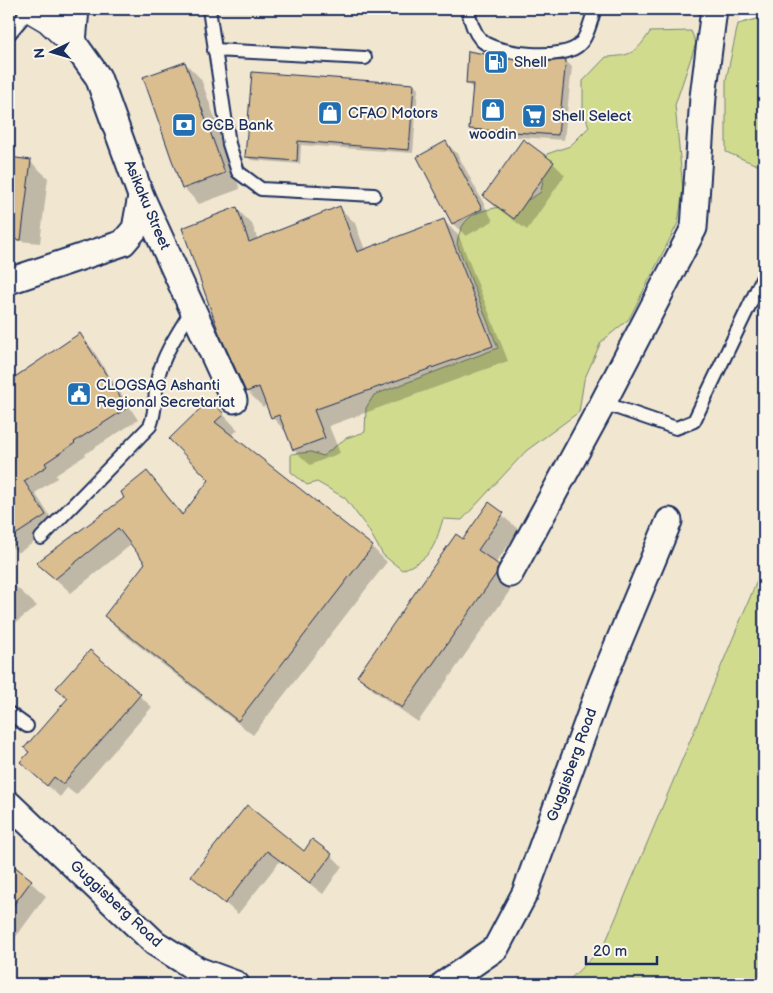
<svg xmlns="http://www.w3.org/2000/svg" width="773" height="993" viewBox="0 0 773 993" font-family="'Balsamiq Sans',sans-serif">
<style>
.built{fill:#f1e6d0}
.green{fill:#d0db8e;stroke:#768576}
.shadow{fill:#0003}
.building{fill:#dabe8f;stroke:#1b2f5e}
.lines{fill:none;stroke-linecap:round;stroke-linejoin:round}
.lane-casing{stroke:#1b2f5e;stroke-width:16}
.street-casing{stroke:#1b2f5e;stroke-width:29}
.secondary-casing{stroke:#1b2f5e;stroke-width:31}
.lane{stroke:#fbf7ec;stroke-width:12}
.street{stroke:#fbf7ec;stroke-width:25}
.secondary{stroke:#fbf7ec;stroke-width:28}
.labels{text-anchor:middle;dominant-baseline:central;stroke-width:4;stroke-linejoin:round;paint-order:stroke}
.poi-label{font-size:15px;fill:#1b2f5e;stroke:#fbf7ec;text-anchor:start}
.street-label{font-size:15px;fill:#1b2f5e;stroke:#fbf7ec}
</style>
<rect width="100%" height="100%" fill="#fbf7ec"/>
<filter id="ink" filterUnits="userSpaceOnUse"><feTurbulence type="fractalNoise" baseFrequency=".02" numOctaves="2"/><feDisplacementMap in="SourceGraphic" scale="10" xChannelSelector="R" yChannelSelector="G"/><feConvolveMatrix kernelMatrix="1 2 1 2 8 2 1 2 1" color-interpolation-filters="sRGB"/></filter>
<g filter="url(#ink)">
<path class="built" d="M9 9H744L738 24 726 80V152L764 168V564L604 946 565 984H9Z"/>
<g class="green">
<path d="M764 17V168L726 152V80L738 24Z"/>
<path d="M691 31 696 43 675 105 683 190 678 223 629 319 601 342 584 380 579 412 526 451 462 520 443 519C434 548 432 558 402 570L383 555 368 529 345 498 317 482 307 485 291 472V454L311 452 323 456 346 438 365 432 366 408 374 395 498 348 457 244C462 205 492 211 520 203 527 201 535 196 541 192L547 154 570 146 589 127 583 109V81L606 57C631 56 636 53 650 32Z"/>
<path d="M764 564V984H565L604 946Z"/>
</g>
<g class="shadow">
<path d="M566 61 572 67 564 140 477 134 471 128 473 89 467 83Z"/>
<path d="M185 63 201 79 240 189 199 204 184 188Z"/>
<path d="M414 85 418 89 413 153 301 145 300 164 251 160 247 157Z"/>
<path d="M446 142 458 155 493 221 466 236 453 224 418 157Z"/>
<path d="M9 158 30 161 48 178 40 243 9 240Z"/>
<path d="M553 163 565 175 527 230 497 208 484 196Z"/>
<path d="M340 208 355 223 365 250 443 220 459 236 508 361 329 426 340 453 310 465 294 450 288 434 272 417 267 405 263 407 247 391 237 209 252 224 258 240Z"/>
<path d="M80 335 91 347 138 420 85 454 86 455 56 475 57 478 35 493 57 527 18 553 9 544V461L18 455 9 440V371L12 378Z"/>
<path d="M210 400 238 430 231 436 372 547 387 562 253 735 121 632 105 616 147 563 132 544 71 593 38 563 126 498 147 473 184 515 210 480Z"/>
<path d="M489 504 519 530 495 564 513 581 511 589 418 722 374 691 358 676 463 541Z"/>
<path d="M12 583 37 606 9 628V585Z"/>
<path d="M90 652 152 707 76 795 67 788 60 797 34 774Z"/>
<path d="M248 806 304 852 331 855 342 866 323 894 280 861 238 914 192 876Z"/>
<path d="M9 863 46 896 9 946Z"/>
</g>
<g class="building">
<path d="M468 51 530 62 566 60 558 135 469 129 473 84H466Z"/>
<path d="M185 62 225 173 182 189 143 77Z"/>
<path d="M252 72 414 84 409 150 298 141 297 161 245 157Z"/>
<path d="M523 139 554 162 514 219 483 196Z"/>
<path d="M446 141 482 209 452 224 417 157Z"/>
<path d="M9 157 31 160 21 240 9 239Z"/>
<path d="M340 206 357 252 444 219 493 346 314 410 325 438 293 450 279 415 271 418 259 387 246 392 219 333 182 228 237 207 249 242Z"/>
<path d="M80 333 127 408 74 442 75 443 45 463 47 466 24 481 46 515 9 539V381Z"/>
<path d="M210 399 224 414 215 422 373 546 238 721 104 616 145 563 118 528 55 579 36 563 124 498 121 492 147 471 182 515 209 480 169 439Z"/>
<path d="M489 502 504 513 478 550 499 565 496 574 402 708 357 676 456 534 463 539Z"/>
<path d="M90 650 141 694 63 784 54 777 47 786 20 762 29 752 24 748 68 698 56 688Z"/>
<path d="M247 805 304 851 312 839 332 854 310 883 267 851 225 904 191 876Z"/>
<path d="M9 862 32 880 9 911Z"/>
</g>
<g class="lines">
<defs>
<g id="lane">
<path d="M209 9 229 144 238 172 261 189 374 195"/>
<path d="M468 9C470 21 473 31 481 40 496 55 566 61 580 44 588 36 591 19 595 9"/>
<path d="M9 34 30 9"/>
<path d="M214 50 365 58"/>
<path d="M603 403 676 428 694 421 762 279"/>
<path d="M41 538 150 426C157 410 154 393 158 377 164 352 180 330 193 308"/>
<path d="M9 713 27 726"/>
</g>
<g id="street">
<path d="M76 9 73 42 98 77 141 196 234 400"/>
<path d="M9 281 123 243 135 229 141 196"/>
<path d="M510 574 603 403 694 228 703 97 714 9"/>
<path d="M9 804 155 943 198 970 236 984"/>
<path d="M444 984 496 948 525 893 602 682 669 521"/>
</g>
<path id="secondary" d="M32 9 49 19 73 42"/>
</defs>
<use href="#lane" class="lane-casing"/>
<use href="#street" class="street-casing"/>
<use href="#secondary" class="secondary-casing"/>
<use href="#lane" class="lane"/>
<use href="#street" class="street"/>
<use href="#secondary" class="secondary"/>
</g>
</g>
<defs>
<symbol id="fuel-square" viewBox="-11 -11 22 22"><rect x="-9" y="-9" width="18" height="18" rx="4" fill="#1f6fb2" stroke="#fbf7ec"/><path d="M-5.5-6h7V0h2V4h1.3V-2.5L3-4.5l.8-.8L6-3V5H2.5V1h-1V6h-7ZM-4.2-4.7v3.2H.2V-4.7Z" fill="#fff"/></symbol>
<symbol id="shop-square" viewBox="-11 -11 22 22"><rect x="-9" y="-9" width="18" height="18" rx="4" fill="#1f6fb2" stroke="#fbf7ec"/><path d="M-5-2.5h2.3a2.7 3.5 0 0 1 5.4 0H5L5.5 6h-11ZM-1.5-2.5h3a1.5 2.3 0 0 0-3 0Z" fill="#fff"/></symbol>
<symbol id="supermarket-square" viewBox="-11 -11 22 22"><rect x="-9" y="-9" width="18" height="18" rx="4" fill="#1f6fb2" stroke="#fbf7ec"/><path d="M-6-5.5h2.5l.6 2H6L4.5 2H-2.5L-4.4-4H-6ZM-1.5 3.2a1.3 1.3 0 1 0 .1 0ZM3 3.2a1.3 1.3 0 1 0 .1 0Z" fill="#fff"/></symbol>
<symbol id="bank-square" viewBox="-11 -11 22 22"><rect x="-9" y="-9" width="18" height="18" rx="4" fill="#1f6fb2" stroke="#fbf7ec"/><path d="M-6-4H6V4H-6ZM0-2.3a2.3 2.3 0 1 0 0 4.6a2.3 2.3 0 1 0 0-4.6Z" fill="#fff"/></symbol>
<symbol id="civic-square" viewBox="-11 -11 22 22"><rect x="-9" y="-9" width="18" height="18" rx="4" fill="#1f6fb2" stroke="#fbf7ec"/><path d="M-.6-6.5H3V-4.5H.6V-3L4-1V1h2V6H-6V1h2V-1L-.6-3ZM-1.2 2.5V6h2.4V2.5Z" fill="#fff"/></symbol>
</defs>
<g fill-rule="evenodd">
<use href="#fuel-square" x="482" y="48" width="28" height="28"/>
<use href="#shop-square" x="479" y="96" width="28" height="28"/>
<use href="#shop-square" x="316" y="99" width="28" height="28"/>
<use href="#supermarket-square" x="520" y="102" width="28" height="28"/>
<use href="#bank-square" x="170" y="111" width="28" height="28"/>
<use href="#civic-square" x="65" y="380" width="28" height="28"/>
</g>
<g class="labels">
<g class="poi-label">
<text x="514" y="62">Shell</text>
<text x="348" y="113">CFAO Motors</text>
<text x="552" y="116">Shell Select</text>
<text x="202" y="125">GCB Bank</text>
<text x="493" y="134" text-anchor="middle">woodin</text>
<text x="96" y="385">CLOGSAG Ashanti<tspan x="96" dy="17">Regional Secretariat</tspan></text>
</g>
<g class="street-label">
<text transform="translate(147 205) rotate(67)">Asikaku Street</text>
<text transform="translate(572 765) rotate(-70)">Guggisberg Road</text>
<text transform="translate(116 904) rotate(43)">Guggisberg Road</text>
</g>
</g>
<rect width="773" height="993" fill="none" stroke="#fbf7ec" stroke-width="30"/>
<rect x="15" y="15" width="743" height="963" fill="none" stroke="#1b2f5e" stroke-width="2" filter="url(#ink)"/>
<g transform="translate(52 52) rotate(265)" stroke="#fbf7ec" stroke-width="4" paint-order="stroke">
<path d="M0-4L9 19L0 12L-9 19Z" fill="#1b2f5e"/>
<text y="-8" font-size="14" font-weight="bold" text-anchor="middle" fill="#1b2f5e">N</text>
</g>
<path d="M586 956v8h71v-8" fill="none" stroke="#1b2f5e" stroke-width="2.5"/>
<text x="593" y="956" font-size="15" fill="#1b2f5e" stroke="#fbf7ec" stroke-width="4" paint-order="stroke">20 m</text>
</svg>
